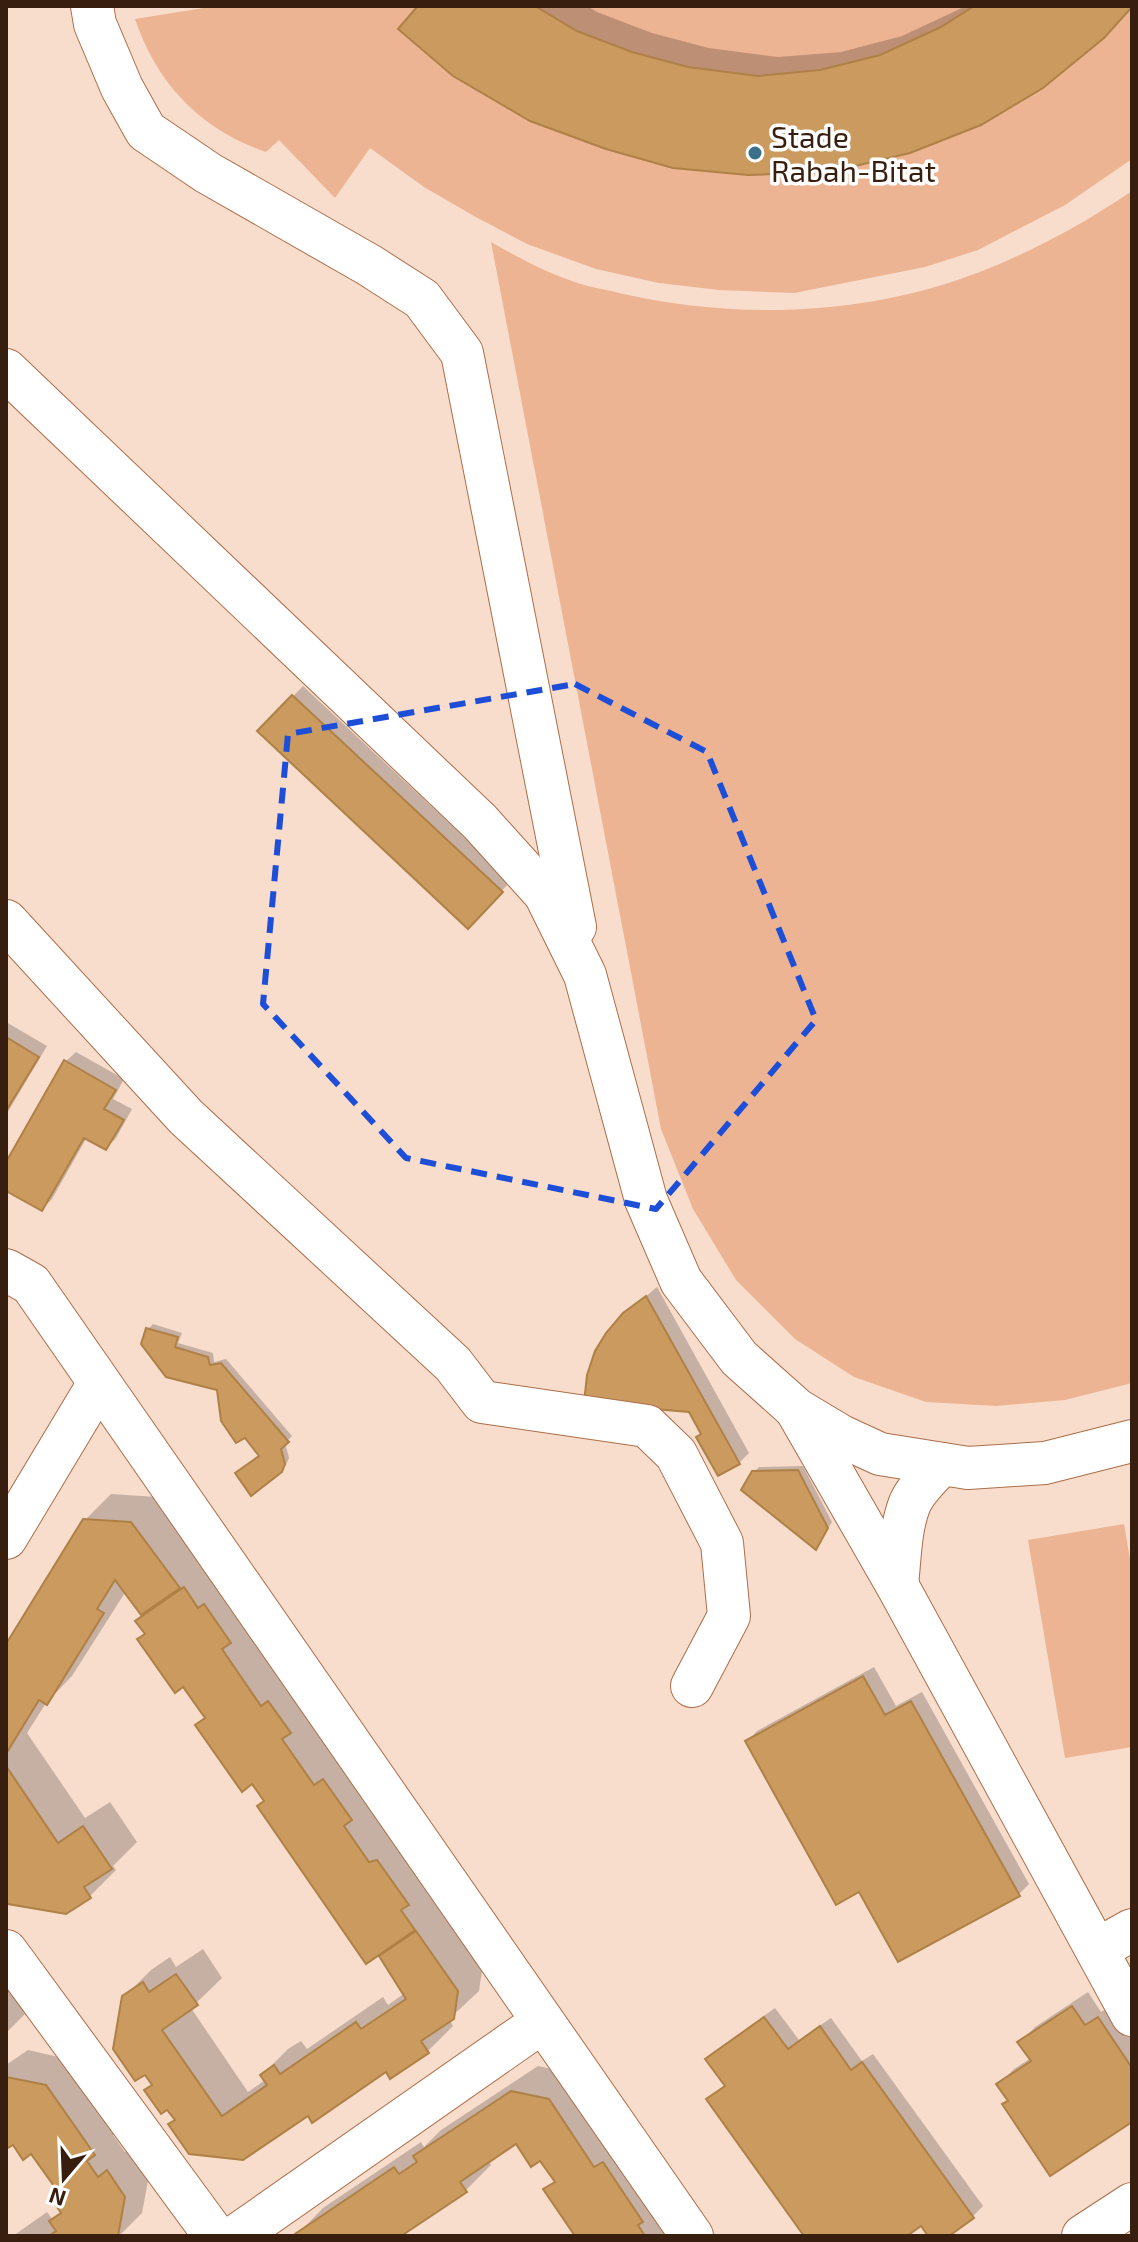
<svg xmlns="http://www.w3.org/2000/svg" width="1138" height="2242" viewBox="0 0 1138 2242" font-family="'Exo 2',sans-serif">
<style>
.green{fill:#edb494}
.shadow{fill:#0003}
.building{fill:#ca9a5f;stroke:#af8146;stroke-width:2}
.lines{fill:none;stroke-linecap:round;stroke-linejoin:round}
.minor-casing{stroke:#ac6e49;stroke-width:44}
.minor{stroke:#fff;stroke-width:42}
.marked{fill:none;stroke:#1d4ed8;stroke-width:6;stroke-dasharray:16 10;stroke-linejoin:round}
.poi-dot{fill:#39718b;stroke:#fff;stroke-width:3}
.labels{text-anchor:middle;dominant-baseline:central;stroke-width:7;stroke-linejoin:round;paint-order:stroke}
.poi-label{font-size:30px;fill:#381e0f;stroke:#fff;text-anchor:start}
</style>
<rect width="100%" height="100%" fill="#f8dccc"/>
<g class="green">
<path d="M216 6H1132V159L1065 205 978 250 925 267 794 293 719 290 659 283 596 269 527 244 474 216 424 187 370 148 335 198 279 140 266 152C201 130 157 84 135 19Z"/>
<path d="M1132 191V1383L1065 1400 996 1406 926 1402 854 1377 795 1339 736 1280 693 1209 661 1129 491 242C517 257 543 271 572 281 587 287 604 289 619 293 735 320 865 316 977 273 1032 252 1083 224 1132 191Z"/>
<path d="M1124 1524 1132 1571V1747L1065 1758 1028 1540Z"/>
</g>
<g class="shadow">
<path d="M418 6H587L597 12 652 33 709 48 778 57 841 52 902 36 966 6H1132L1103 36 910 151Z"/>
<path d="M303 686 511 881 468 926 260 731Z"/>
<path d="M6 1022 47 1046 6 1115Z"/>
<path d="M76 1052 124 1079 113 1099 132 1109 116 1138 106 1148 87 1137 52 1199 42 1209 6 1188V1166L65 1062Z"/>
<path d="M657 1287 749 1453 739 1463 703 1433 625 1314Z"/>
<path d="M153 1324 182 1333 178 1343 213 1353 214 1362 226 1359 292 1436 285 1443 289 1458 286 1465 281 1471 261 1455 219 1388 148 1329Z"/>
<path d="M803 1466 832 1522 816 1547 754 1472 759 1467Z"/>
<path d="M111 1494 157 1497 483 1964 479 1991 449 2019 453 2026 427 2052 387 2069 308 2114 176 2119 154 2083 124 1997 151 1970 170 1957 176 1967 203 1949 222 1978 191 2008 248 2092 265 2080 262 2075 288 2049 301 2041 307 2049 383 1997 388 2005 405 1993 379 1953 265 1800 137 1621 143 1615 126 1591 72 1676 46 1703 27 1733 85 1818 110 1802 137 1842 113 1866 116 1870 90 1896 6 1897V1648L85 1520Z"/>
<path d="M874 1667 896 1706 922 1692 1029 1884 1019 1894 899 1960 860 1889 747 1742 757 1731Z"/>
<path d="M6 1967 34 2005 6 2033Z"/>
<path d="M1088 1992 1101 2012 1114 2004 1132 2031V2120L1004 2104 1009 2099 999 2084 1014 2069 1031 2058 1020 2043 1035 2027Z"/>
<path d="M775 2008 799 2040 831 2018 862 2061 873 2054 983 2206 973 2216 945 2236H930L921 2223 903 2236H807L709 2100 726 2084 708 2059 718 2049Z"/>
<path d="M28 2050 72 2060 120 2127 113 2135 125 2152 134 2146 150 2170 142 2213 119 2236H13L47 2212 53 2220 62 2211V2195L31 2152 13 2142 6 2147V2065Z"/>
<path d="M538 2066 575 2074 699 2236H577L546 2190 556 2180 541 2158 517 2142 489 2161 491 2165 465 2191 397 2236H296L323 2208 421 2142 424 2147 441 2130Z"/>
</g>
<g class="building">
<path d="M415 6H535L577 31 632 52 688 67 758 76 820 70 880 55 941 27 974 6 1132 7 1104 38 1043 88 981 125 910 153 830 172 748 175 673 168 606 149 530 121 453 76 398 29 416 8Z"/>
<path d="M292 695 503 892 468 929 257 731Z"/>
<path d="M6 1037 39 1057 6 1111Z"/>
<path d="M64 1060 116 1090 104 1109 124 1120 106 1150 84 1138 42 1211 6 1191V1162Z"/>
<path d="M646 1296 740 1464 718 1476 696 1437 701 1434 689 1412 584 1403 587 1375 595 1351 606 1333 623 1313Z"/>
<path d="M146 1328 178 1337 175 1347 208 1357 210 1365 221 1363 289 1442 281 1449 285 1464 282 1472 251 1496 235 1473 259 1456 245 1438 236 1443 221 1421 217 1390 166 1377 141 1344Z"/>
<path d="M798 1470 828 1528 816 1550 741 1490 752 1471Z"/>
<path d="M83 1519 131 1522 180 1588 141 1615 115 1580 97 1609 104 1613 47 1705 39 1700 6 1754V1644Z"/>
<path d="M184 1587 198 1608 204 1604 231 1643 222 1649 261 1706 268 1701 291 1733 282 1739 314 1785 323 1779 352 1820 344 1826 369 1862 377 1860 409 1905 401 1910 415 1930 366 1964 257 1806 264 1801 252 1784 242 1792 195 1725 205 1718 183 1687 175 1693 137 1639 145 1634 135 1621Z"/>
<path d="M863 1676 885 1715 911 1701 1020 1896 898 1962 859 1892 836 1905 745 1741Z"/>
<path d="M6 1766 58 1843 83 1826 112 1869 84 1887 91 1898 66 1914 8 1904 6 1900Z"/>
<path d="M416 1931 458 1991 454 2019 421 2041 429 2053 390 2079 386 2072 312 2123 308 2116 243 2160 189 2154 168 2124 175 2120 167 2110 161 2114 144 2090 152 2085 145 2075 135 2081 113 2049 122 1996 143 1982 149 1992 176 1974 198 2005 162 2030 222 2116 267 2085 260 2075 274 2065 280 2074 356 2022 361 2029 406 1999 379 1956Z"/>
<path d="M1072 2006 1085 2025 1098 2017 1132 2068V2122L1050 2176 1002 2104 1008 2101 996 2084 1031 2061 1017 2042Z"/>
<path d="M764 2017 788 2049 820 2026 851 2070 862 2062 974 2218 949 2236H928L921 2226 907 2236H804L706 2099 725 2086 705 2059Z"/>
<path d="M6 2077 46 2085 95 2155 87 2161 98 2177 107 2170 125 2197 118 2236H49L56 2231 49 2221 61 2213 53 2201 61 2196 31 2154 23 2160 13 2145 6 2149Z"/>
<path d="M511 2091 549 2099 594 2167 603 2162 643 2222 638 2225 645 2236H575L543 2189 555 2182 540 2161 531 2167 516 2144 460 2182 467 2192 401 2236H294L295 2234 394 2167 399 2174 417 2162 413 2156Z"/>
</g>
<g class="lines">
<defs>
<g id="minor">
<path d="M92 6 95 24 122 88 146 131 208 173 369 265 422 299 462 353 575 927"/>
<path d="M6 370 480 822 545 894 585 975 646 1200 681 1281 739 1358 796 1409 841 1436 880 1454 968 1468 1045 1463 1132 1441"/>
<path d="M6 921 186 1117 453 1364 482 1402 647 1426 676 1454 722 1543 729 1616 692 1686"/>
<path d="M6 1270 31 1284 692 2236"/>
<path d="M797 1411 897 1585 1132 2015"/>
<path d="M6 1538 99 1383"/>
<path d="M897 1585C900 1558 900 1528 910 1503 917 1488 930 1476 942 1464"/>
<path d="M1098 1949 1132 1930"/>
<path d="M6 1951 215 2236"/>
<path d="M236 2236 542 2022"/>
<path d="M1083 2236 1132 2204"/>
</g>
</defs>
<use href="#minor" class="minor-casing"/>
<use href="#minor" class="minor"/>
</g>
<path class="marked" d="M575 684 707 752 816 1020 656 1209 406 1158 263 1004 288 734Z"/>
<circle class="poi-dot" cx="755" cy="153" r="8"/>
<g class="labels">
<g class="poi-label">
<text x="771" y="136">Stade<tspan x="771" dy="34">Rabah-Bitat</tspan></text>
</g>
</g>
<rect width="1138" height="2242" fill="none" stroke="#381e0f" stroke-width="16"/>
<g transform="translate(64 2178) rotate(199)" stroke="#ffffff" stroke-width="6" paint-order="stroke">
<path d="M0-6L14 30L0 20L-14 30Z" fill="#381e0f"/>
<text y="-12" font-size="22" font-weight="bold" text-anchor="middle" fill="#381e0f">N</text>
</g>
</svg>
